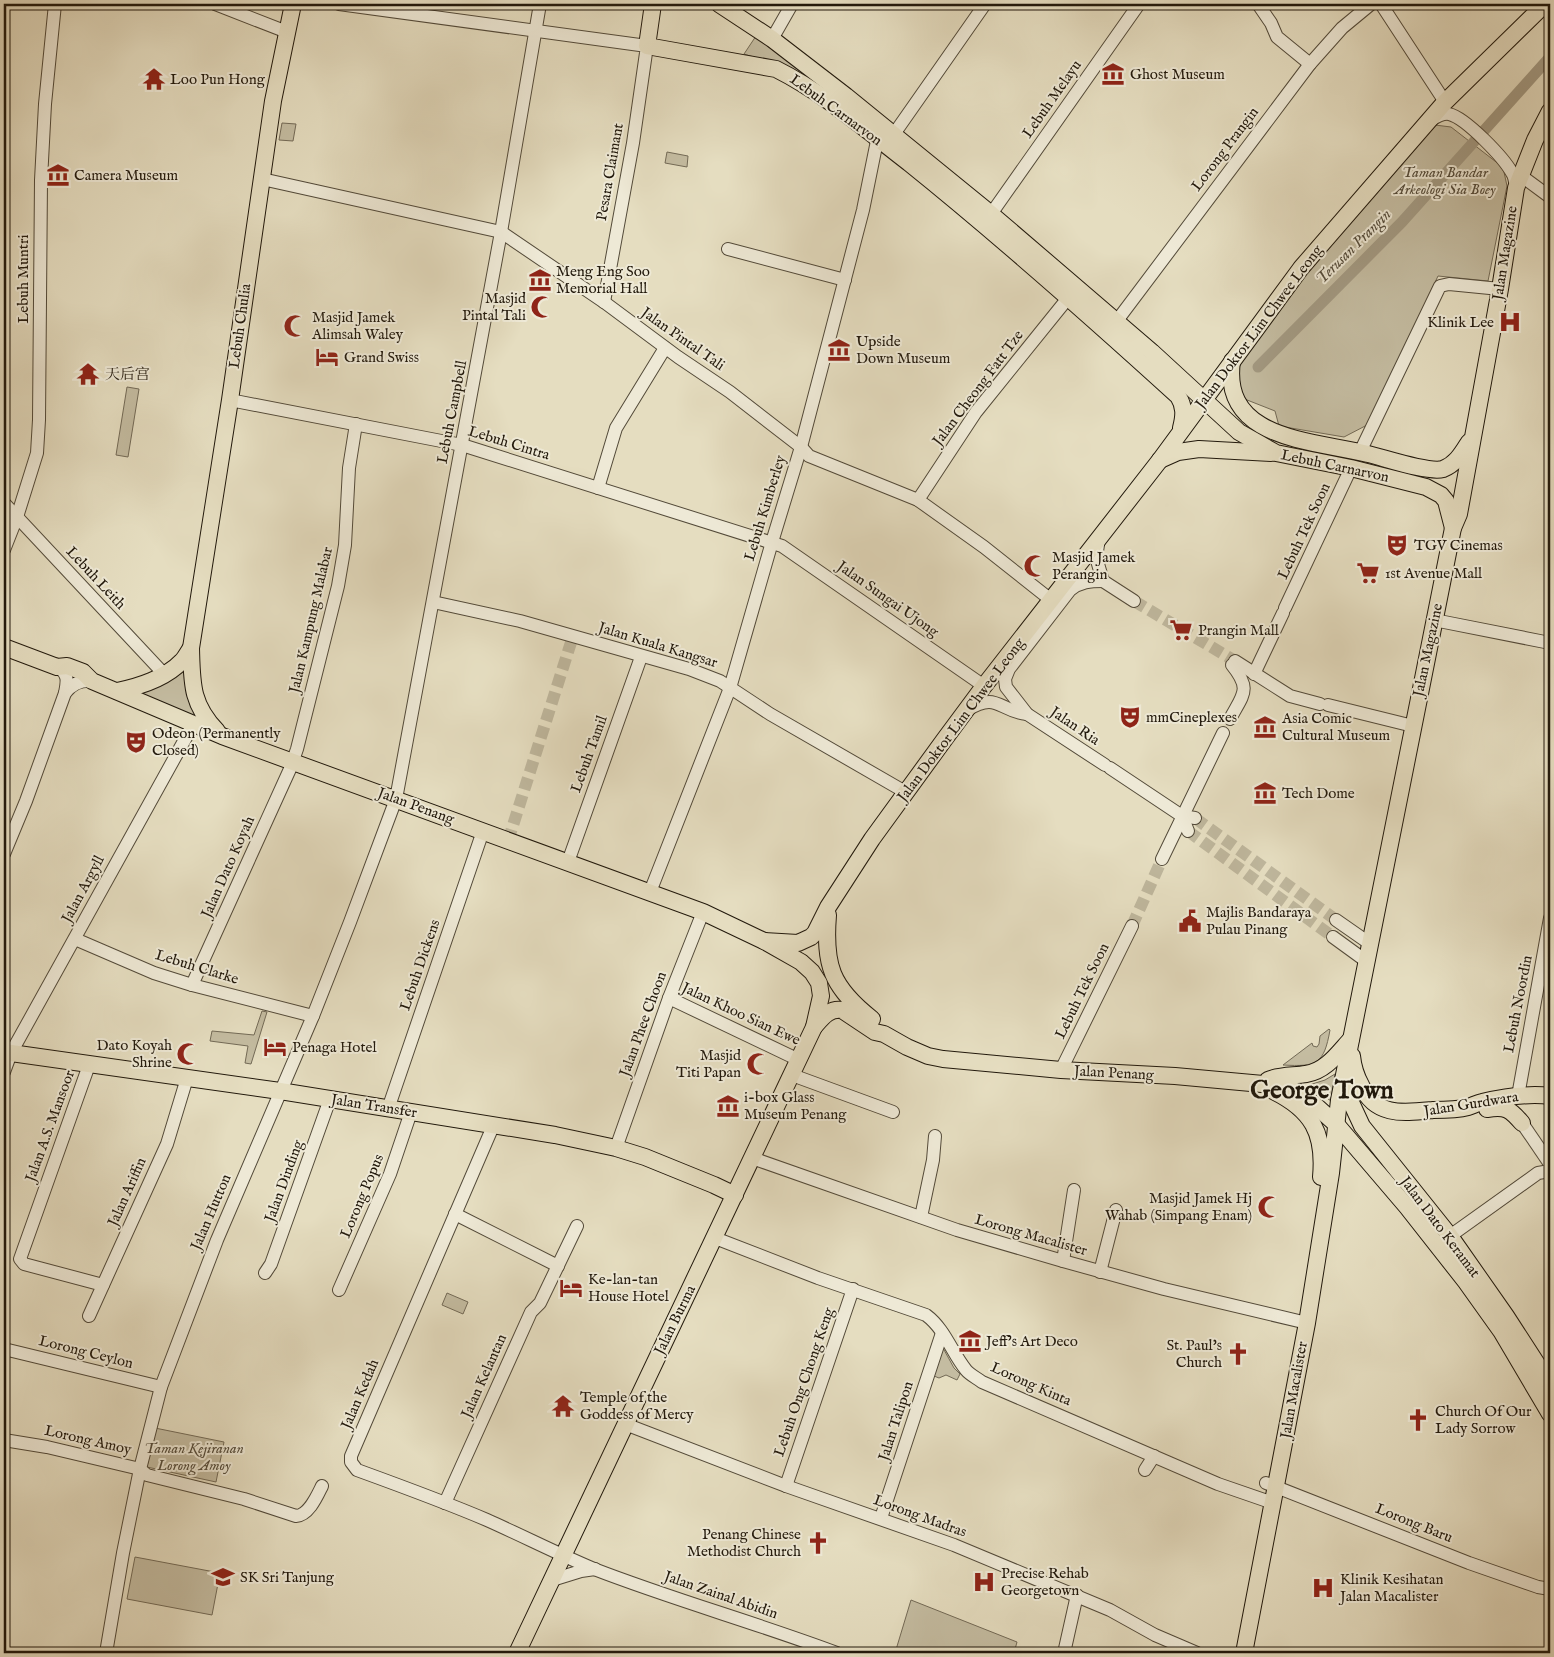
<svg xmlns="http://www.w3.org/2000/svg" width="1554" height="1657" viewBox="0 0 1554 1657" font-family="'IM FELL English','Noto Serif SC',serif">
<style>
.green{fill:#c4bca1;stroke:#736a56}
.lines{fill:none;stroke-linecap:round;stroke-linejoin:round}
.canal{stroke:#a39a83;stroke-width:11}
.minor-tunnel{stroke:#beb69c;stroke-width:12;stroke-dasharray:12 6;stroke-linecap:butt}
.minor-casing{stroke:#534a39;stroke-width:14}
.major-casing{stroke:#22190c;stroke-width:18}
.minor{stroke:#eee9d6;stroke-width:12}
.major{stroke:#e5ddc0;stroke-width:16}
.labels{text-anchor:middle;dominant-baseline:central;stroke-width:4;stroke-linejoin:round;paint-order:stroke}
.poi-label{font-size:15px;fill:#22190c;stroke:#eee9d6;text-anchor:start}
.street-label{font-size:15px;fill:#22190c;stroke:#eee9d6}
.park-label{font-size:15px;font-style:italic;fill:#534a39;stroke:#eee9d6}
.water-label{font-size:16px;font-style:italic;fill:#564d3c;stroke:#eee9d6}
.town-label{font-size:25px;font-weight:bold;fill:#22190c;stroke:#eee9d6}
</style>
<rect width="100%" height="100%" fill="#e5ddc0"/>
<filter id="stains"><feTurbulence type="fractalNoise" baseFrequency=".004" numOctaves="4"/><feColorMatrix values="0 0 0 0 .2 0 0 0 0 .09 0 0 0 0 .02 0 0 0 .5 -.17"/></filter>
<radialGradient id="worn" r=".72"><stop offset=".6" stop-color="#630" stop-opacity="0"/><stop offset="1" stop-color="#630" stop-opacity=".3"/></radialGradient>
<g class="green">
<path d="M756 36 826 90 779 65 744 54Z"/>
<path d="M282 123 296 124 293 141 279 140Z"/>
<path d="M1435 125 1451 127 1500 165 1504 172 1507 186 1488 281 1438 276 1369 424 1344 437 1279 426 1275 411 1242 398 1235 387 1239 365 1300 278Z"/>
<path d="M667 152 688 156 687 167 665 163Z"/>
<path d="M127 387 139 389 128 457 116 455Z"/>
<path d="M185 670 197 717 139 694 182 671Z"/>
<path d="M262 1011 267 1012 251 1064 245 1063 248 1046 210 1041 212 1031 254 1035Z"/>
<path d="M1329 1029 1330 1030C1324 1064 1317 1067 1283 1065L1312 1043 1313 1046 1317 1047 1319 1044 1320 1036Z"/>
<path d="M1335 1074 1331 1101 1309 1085 1325 1080Z"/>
<path d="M447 1293 468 1302 463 1314 442 1305Z"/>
<path d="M943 1348 954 1368 960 1374 957 1380 946 1375 939 1378 934 1376 937 1355Z"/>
<path d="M155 1428 224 1442 216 1482 147 1467Z"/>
<path d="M135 1557 220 1573 212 1615 127 1599Z"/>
<path d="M911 1600 1017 1642 1014 1653H895Z"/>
</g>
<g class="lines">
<path class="canal" d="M1258 367 1402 222 1550 57"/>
<g class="minor-tunnel">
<path d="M1134 601 1235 661"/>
<path d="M1195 818 1336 920"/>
<path d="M1188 831 1333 937"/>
<path d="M508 841 573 636"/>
<path d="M1132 926 1162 859"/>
</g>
<defs>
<g id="minor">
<path d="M215 4 287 32"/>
<path d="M339 4 647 46 633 143 604 302"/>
<path d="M1258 4 1271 23 1277 37 1310 64"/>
<path d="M1381 4 1445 102"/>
<path d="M772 39 792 4"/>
<path d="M1431 120C1436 117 1443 113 1449 114 1466 118 1504 158 1512 173 1515 177 1515 183 1516 188"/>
<path d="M894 134 985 4"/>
<path d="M1520 175 1550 197"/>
<path d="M262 179 501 232 604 302 678 357 730 392 801 447 809 456 918 500 984 547 1051 600"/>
<path d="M991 214 1139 4"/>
<path d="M728 249 845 280"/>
<path d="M1116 322 1310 64 1342 28 1371 4"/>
<path d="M230 400 462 445 782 546 984 686"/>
<path d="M1360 452 1440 286 1449 284 1500 289"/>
<path d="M598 488 616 428 665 348"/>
<path d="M918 500 976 412 1068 298"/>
<path d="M4 503 164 674"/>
<path d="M1099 539 1096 557 1103 581"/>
<path d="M4 550 17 517 37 453 39 420 41 180 45 104 55 4"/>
<path d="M1103 581C1090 581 1080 582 1070 590L1009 669 1005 679 1006 687 1027 714 1105 765"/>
<path d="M1103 581 1134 601"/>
<path d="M433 602 520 621 689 669 720 681 770 714 907 793"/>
<path d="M1285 608 1351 468"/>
<path d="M1434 620 1550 643"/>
<path d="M1235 661 1290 696 1320 704"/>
<path d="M1254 674 1283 613"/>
<path d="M65 693C72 684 80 680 92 681"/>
<path d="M1328 705 1413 726"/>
<path d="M967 710C998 691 998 711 1027 714"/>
<path d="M1230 719C1243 694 1252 690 1232 665"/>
<path d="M1110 768 1182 816 1195 818"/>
<path d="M1182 816 1188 831"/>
<path d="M4 854 26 801 65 693C67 682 69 675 59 668"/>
<path d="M1162 859 1223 733"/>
<path d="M568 862 641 657"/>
<path d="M650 892 730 688 772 542 801 447 863 210 879 131"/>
<path d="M1336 920 1369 943"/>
<path d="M1333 937 1366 961"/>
<path d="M75 939 154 973 192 985 313 1016"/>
<path d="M192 985 290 769 297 749 338 586 345 545 349 468 356 424"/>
<path d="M669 998 799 1060"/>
<path d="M89 1065 20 1259 24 1264 103 1285"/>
<path d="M1061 1070 1132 926"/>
<path d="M4 1072 11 1053 194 723"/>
<path d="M792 1075 893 1112"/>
<path d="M1518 1096 1550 918"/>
<path d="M388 1109 483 831"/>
<path d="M1522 1123 1550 1164"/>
<path d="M494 1124 351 1456V1462L357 1470C401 1486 445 1502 487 1520 523 1536 558 1554 594 1569 674 1600 757 1623 837 1653"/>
<path d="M616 1148 669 998 703 912"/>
<path d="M752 1158 957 1230 1063 1261 1164 1289 1307 1323"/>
<path d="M455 1214 558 1266"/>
<path d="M921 1217 933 1160 935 1136"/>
<path d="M1450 1236 1538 1173 1550 1171"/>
<path d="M715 1238 818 1278 926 1315C945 1329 952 1353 966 1370 970 1375 977 1378 982 1382L1218 1484 1273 1503"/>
<path d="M1063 1261 1074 1190"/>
<path d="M1100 1272 1116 1210"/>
<path d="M265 1273 271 1264 330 1099"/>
<path d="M339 1290 390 1174 411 1112"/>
<path d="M89 1316 167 1144 187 1078"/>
<path d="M4 1349 161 1387"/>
<path d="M625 1424 786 1486 954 1545 1110 1610 1155 1635 1197 1653"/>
<path d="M4 1440 47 1447 140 1469 147 1475 244 1499 296 1516C309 1515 317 1496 322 1486"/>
<path d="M1145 1470 1154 1456"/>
<path d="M1266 1483 1469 1563 1538 1587 1550 1589"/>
<path d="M786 1486 853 1289"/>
<path d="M445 1503 531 1312 540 1303 577 1226"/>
<path d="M881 1518 942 1333"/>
<path d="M552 1580 581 1571 595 1569"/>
<path d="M106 1653 123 1553 140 1469 161 1387 217 1240 313 1016 350 922 396 799 501 232 540 4"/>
<path d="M1064 1653 1077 1595"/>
</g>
<g id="major">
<path d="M653 4 647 46 776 69C824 93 866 130 909 163 1001 237 1090 316 1178 396 1185 407 1184 416 1181 428"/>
<path d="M719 4 772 39 846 96 991 214 1152 352 1239 432 1276 453 1351 468 1426 487 1441 495 1446 501 1453 528"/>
<path d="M1232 361C1221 441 1314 440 1368 454 1385 458 1428 473 1443 469 1456 464 1462 453 1469 442"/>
<path d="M1160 460 1178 452 1199 449 1271 453"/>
<path d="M4 647 57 667 67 666 83 672 92 681 222 736 703 912 764 941 801 962 812 972 819 983 821 996 814 1027 517 1653"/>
<path d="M117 691C138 687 166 678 182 661 185 658 188 652 191 648"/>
<path d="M217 731C191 704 192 683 191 648L230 400 273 101 293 4"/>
<path d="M828 915C824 965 831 987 872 1019"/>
<path d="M764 941 798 943 811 937 815 933 828 907 872 839 944 740 984 686 1160 460 1301 268 1445 102 1545 4"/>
<path d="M814 1027C822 1018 829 1008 842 1010L875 1032 884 1034 907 1047 928 1056 943 1059 1061 1070 1175 1076 1273 1085 1288 1087 1299 1093 1316 1106 1337 1125 1407 1207 1466 1282 1501 1331 1550 1414"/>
<path d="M4 1052 280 1091 555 1135 616 1148 645 1157 714 1185 735 1195"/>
<path d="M1352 1056C1353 1066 1356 1076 1361 1085 1375 1117 1403 1113 1433 1110 1444 1110 1457 1110 1468 1107 1472 1106 1477 1103 1482 1102 1504 1097 1528 1093 1550 1096"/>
<path d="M1346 1079 1349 1098 1362 1126 1450 1236 1506 1316 1550 1384"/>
<path d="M1268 1080C1279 1075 1294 1076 1306 1074 1326 1071 1338 1053 1351 1039"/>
<path d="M1273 1091C1312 1110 1325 1133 1321 1177"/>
<path d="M1487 1109C1506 1106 1510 1109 1522 1123"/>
<path d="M1244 1653 1307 1323 1331 1173 1339 1100 1453 528 1459 514 1500 289 1516 188 1535 140 1550 111"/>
</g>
</defs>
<use href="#minor" class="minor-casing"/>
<use href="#major" class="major-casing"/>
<use href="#minor" class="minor"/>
<use href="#major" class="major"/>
</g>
<defs>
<symbol id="museum-bare" viewBox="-9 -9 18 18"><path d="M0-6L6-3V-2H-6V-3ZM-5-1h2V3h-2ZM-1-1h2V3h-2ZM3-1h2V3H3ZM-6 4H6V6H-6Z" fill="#8f2418" stroke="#eee9d6" stroke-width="2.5" paint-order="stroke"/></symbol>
<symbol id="temple-bare" viewBox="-9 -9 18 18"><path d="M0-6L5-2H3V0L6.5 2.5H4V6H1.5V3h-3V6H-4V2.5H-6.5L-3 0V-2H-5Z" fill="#8f2418" stroke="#eee9d6" stroke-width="2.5" paint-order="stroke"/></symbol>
<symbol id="mosque-bare" viewBox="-9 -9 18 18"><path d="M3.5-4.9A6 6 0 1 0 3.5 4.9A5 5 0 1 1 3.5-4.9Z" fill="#8f2418" stroke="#eee9d6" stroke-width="2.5" paint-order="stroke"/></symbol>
<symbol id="hospital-bare" viewBox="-9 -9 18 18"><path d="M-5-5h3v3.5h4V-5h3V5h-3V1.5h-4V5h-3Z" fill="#8f2418" stroke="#eee9d6" stroke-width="2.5" paint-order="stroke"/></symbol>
<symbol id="hotel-bare" viewBox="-9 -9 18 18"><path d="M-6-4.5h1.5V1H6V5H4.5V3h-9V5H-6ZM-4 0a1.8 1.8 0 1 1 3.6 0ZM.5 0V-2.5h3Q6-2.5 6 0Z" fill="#8f2418" stroke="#eee9d6" stroke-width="2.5" paint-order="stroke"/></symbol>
<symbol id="theatre-bare" viewBox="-9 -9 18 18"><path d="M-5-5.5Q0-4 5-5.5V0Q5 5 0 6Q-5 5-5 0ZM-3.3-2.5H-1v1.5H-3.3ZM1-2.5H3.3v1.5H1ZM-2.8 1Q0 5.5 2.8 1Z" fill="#8f2418" stroke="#eee9d6" stroke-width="2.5" paint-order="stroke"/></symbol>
<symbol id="supermarket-bare" viewBox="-9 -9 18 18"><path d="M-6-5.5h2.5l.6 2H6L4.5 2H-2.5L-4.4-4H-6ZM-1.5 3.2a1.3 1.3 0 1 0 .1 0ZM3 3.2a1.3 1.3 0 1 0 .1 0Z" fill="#8f2418" stroke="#eee9d6" stroke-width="2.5" paint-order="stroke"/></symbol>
<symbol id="civic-bare" viewBox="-9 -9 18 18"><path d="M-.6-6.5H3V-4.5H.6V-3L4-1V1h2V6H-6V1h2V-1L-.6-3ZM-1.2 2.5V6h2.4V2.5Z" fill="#8f2418" stroke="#eee9d6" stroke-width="2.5" paint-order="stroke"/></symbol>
<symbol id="church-bare" viewBox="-9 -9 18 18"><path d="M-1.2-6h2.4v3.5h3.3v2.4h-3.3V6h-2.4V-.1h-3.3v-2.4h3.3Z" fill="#8f2418" stroke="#eee9d6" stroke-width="2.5" paint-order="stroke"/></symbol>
<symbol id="school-bare" viewBox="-9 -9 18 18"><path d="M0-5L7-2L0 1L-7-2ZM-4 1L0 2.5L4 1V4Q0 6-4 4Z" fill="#8f2418" stroke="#eee9d6" stroke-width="2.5" paint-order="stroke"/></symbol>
</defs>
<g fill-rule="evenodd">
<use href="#museum-bare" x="1097" y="58" width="32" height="32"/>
<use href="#temple-bare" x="138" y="63" width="32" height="32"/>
<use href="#museum-bare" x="42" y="159" width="32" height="32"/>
<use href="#museum-bare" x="524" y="264" width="32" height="32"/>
<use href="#mosque-bare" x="526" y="291" width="32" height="32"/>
<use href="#hospital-bare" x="1494" y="306" width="32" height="32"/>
<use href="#mosque-bare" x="279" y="310" width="32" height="32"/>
<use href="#museum-bare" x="823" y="334" width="32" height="32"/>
<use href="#hotel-bare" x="311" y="341" width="32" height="32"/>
<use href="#temple-bare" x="72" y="358" width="32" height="32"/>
<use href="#theatre-bare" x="1381" y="529" width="32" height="32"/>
<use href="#mosque-bare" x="1019" y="550" width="32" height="32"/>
<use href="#supermarket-bare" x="1352" y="557" width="32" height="32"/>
<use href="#supermarket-bare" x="1165" y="614" width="32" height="32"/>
<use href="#theatre-bare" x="1114" y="701" width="32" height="32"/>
<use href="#museum-bare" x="1249" y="711" width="32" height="32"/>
<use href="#theatre-bare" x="120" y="726" width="32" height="32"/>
<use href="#museum-bare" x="1249" y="777" width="32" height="32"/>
<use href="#civic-bare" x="1174" y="905" width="32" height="32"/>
<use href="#hotel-bare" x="259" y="1031" width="32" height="32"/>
<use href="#mosque-bare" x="172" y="1038" width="32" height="32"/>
<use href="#mosque-bare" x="742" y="1048" width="32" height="32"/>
<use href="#museum-bare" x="712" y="1090" width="32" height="32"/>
<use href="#mosque-bare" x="1253" y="1191" width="32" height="32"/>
<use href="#hotel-bare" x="555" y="1272" width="32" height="32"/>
<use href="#museum-bare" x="954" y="1325" width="32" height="32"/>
<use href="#church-bare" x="1222" y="1338" width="32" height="32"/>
<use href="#temple-bare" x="547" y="1390" width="32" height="32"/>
<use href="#church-bare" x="1402" y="1404" width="32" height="32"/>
<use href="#church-bare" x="802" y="1527" width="32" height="32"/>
<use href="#school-bare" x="207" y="1561" width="32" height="32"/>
<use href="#hospital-bare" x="968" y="1566" width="32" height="32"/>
<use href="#hospital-bare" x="1307" y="1572" width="32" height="32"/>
</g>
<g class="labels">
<g class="poi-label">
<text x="1130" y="74">Ghost Museum</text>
<text x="170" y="79">Loo Pun Hong</text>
<text x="74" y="175">Camera Museum</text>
<text x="556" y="271">Meng Eng Soo<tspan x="556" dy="17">Memorial Hall</tspan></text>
<text x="526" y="298" text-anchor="end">Masjid<tspan x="526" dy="17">Pintal Tali</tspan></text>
<text x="312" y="317">Masjid Jamek<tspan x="312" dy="17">Alimsah Waley</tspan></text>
<text x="1494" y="322" text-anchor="end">Klinik Lee</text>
<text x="856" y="341">Upside<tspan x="856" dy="17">Down Museum</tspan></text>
<text x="344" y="357">Grand Swiss</text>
<text x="105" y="374">天后宫</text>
<text x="1414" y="545">TGV Cinemas</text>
<text x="1052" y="557">Masjid Jamek<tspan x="1052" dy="17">Perangin</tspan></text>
<text x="1385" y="573">1st Avenue Mall</text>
<text x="1198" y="630">Prangin Mall</text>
<text x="1146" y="717">mmCineplexes</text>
<text x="1282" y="718">Asia Comic<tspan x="1282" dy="17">Cultural Museum</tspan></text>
<text x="152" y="733">Odeon (Permanently<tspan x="152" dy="17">Closed)</tspan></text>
<text x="1282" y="793">Tech Dome</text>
<text x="1206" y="912">Majlis Bandaraya<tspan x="1206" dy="17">Pulau Pinang</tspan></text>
<text x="172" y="1045" text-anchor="end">Dato Koyah<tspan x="172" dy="17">Shrine</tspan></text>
<text x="292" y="1047">Penaga Hotel</text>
<text x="741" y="1055" text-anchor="end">Masjid<tspan x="741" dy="17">Titi Papan</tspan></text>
<text x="744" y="1097">i-box Glass<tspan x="744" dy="17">Museum Penang</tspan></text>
<text x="1252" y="1198" text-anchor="end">Masjid Jamek Hj<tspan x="1252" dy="17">Wahab (Simpang Enam)</tspan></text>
<text x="588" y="1279">Ke-lan-tan<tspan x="588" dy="17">House Hotel</tspan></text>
<text x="986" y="1341">Jeff’s Art Deco</text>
<text x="1222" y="1345" text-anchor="end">St. Paul's<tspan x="1222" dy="17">Church</tspan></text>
<text x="580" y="1397">Temple of the<tspan x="580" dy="17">Goddess of Mercy</tspan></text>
<text x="1435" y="1411">Church Of Our<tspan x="1435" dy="17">Lady Sorrow</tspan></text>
<text x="801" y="1534" text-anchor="end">Penang Chinese<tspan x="801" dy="17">Methodist Church</tspan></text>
<text x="1001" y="1573">Precise Rehab<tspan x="1001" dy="17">Georgetown</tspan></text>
<text x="240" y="1577">SK Sri Tanjung</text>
<text x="1340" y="1579">Klinik Kesihatan<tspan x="1340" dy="17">Jalan Macalister</tspan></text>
</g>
<g class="street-label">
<text transform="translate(1052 99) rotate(-55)">Lebuh Melayu</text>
<text transform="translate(836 110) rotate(36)">Lebuh Carnarvon</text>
<text transform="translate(1225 149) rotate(-53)">Lorong Prangin</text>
<text transform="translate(610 172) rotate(-80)">Pesara Claimant</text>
<text transform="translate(1505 253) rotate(-81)">Jalan Magazine</text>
<text transform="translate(23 279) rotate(-90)">Lebuh Muntri</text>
<text transform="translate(240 326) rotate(-82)">Lebuh Chulia</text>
<text transform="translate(1259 327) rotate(-53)">Jalan Doktor Lim Chwee Leong</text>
<text transform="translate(683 339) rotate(35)">Jalan Pintal Tali</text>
<text transform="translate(978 388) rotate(-53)">Jalan Cheong Fatt Tze</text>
<text transform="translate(452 412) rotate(-79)">Lebuh Campbell</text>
<text transform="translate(509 443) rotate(17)">Lebuh Cintra</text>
<text transform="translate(1335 466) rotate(12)">Lebuh Carnarvon</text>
<text transform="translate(765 508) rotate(-73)">Lebuh Kimberley</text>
<text transform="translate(1304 531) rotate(-65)">Lebuh Tek Soon</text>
<text transform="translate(96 578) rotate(47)">Lebuh Leith</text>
<text transform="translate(888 599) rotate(35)">Jalan Sungai Ujong</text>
<text transform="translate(311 620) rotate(-77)">Jalan Kampung Malabar</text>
<text transform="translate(658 645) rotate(17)">Jalan Kuala Kangsar</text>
<text transform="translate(1428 650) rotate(-78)">Jalan Magazine</text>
<text transform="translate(961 720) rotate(-53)">Jalan Doktor Lim Chwee Leong</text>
<text transform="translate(1075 726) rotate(34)">Jalan Ria</text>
<text transform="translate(589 754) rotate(-70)">Lebuh Tamil</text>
<text transform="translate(416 806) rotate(20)">Jalan Penang</text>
<text transform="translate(228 867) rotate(-66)">Jalan Dato Koyah</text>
<text transform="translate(83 889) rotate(-62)">Jalan Argyll</text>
<text transform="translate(420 965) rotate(-71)">Lebuh Dickens</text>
<text transform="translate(197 967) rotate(17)">Lebuh Clarke</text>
<text transform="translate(1082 991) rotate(-64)">Lebuh Tek Soon</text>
<text transform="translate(1518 1004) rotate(-79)">Lebuh Noordin</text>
<text transform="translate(741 1014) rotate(25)">Jalan Khoo Sian Ewe</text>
<text transform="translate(643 1024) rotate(-70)">Jalan Phee Choon</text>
<text transform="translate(1114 1073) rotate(3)">Jalan Penang</text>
<text transform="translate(1471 1104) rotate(-9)">Jalan Gurdwara</text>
<text transform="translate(374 1106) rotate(9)">Jalan Transfer</text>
<text transform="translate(50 1126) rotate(-70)">Jalan A.S. Mansoor</text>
<text transform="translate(284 1181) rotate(-70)">Jalan Dinding</text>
<text transform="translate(127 1192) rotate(-66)">Jalan Ariffin</text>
<text transform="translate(362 1196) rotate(-67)">Lorong Popus</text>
<text transform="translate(211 1212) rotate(-67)">Jalan Hutton</text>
<text transform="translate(1440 1227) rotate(53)">Jalan Dato Keramat</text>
<text transform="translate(1031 1235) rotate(16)">Lorong Macalister</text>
<text transform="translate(675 1320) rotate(-64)">Jalan Burma</text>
<text transform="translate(86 1352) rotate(14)">Lorong Ceylon</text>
<text transform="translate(484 1376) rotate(-66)">Jalan Kelantan</text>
<text transform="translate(804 1382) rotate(-71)">Lebuh Ong Chong Keng</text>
<text transform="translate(1031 1384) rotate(24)">Lorong Kinta</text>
<text transform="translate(1294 1390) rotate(-80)">Jalan Macalister</text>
<text transform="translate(360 1394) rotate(-67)">Jalan Kedah</text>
<text transform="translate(896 1421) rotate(-72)">Jalan Talipon</text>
<text transform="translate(88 1440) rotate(13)">Lorong Amoy</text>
<text transform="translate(920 1516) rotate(20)">Lorong Madras</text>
<text transform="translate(1414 1523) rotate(22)">Lorong Baru</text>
<text transform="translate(721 1595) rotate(19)">Jalan Zainal Abidin</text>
</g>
<g class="park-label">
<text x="1445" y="172">Taman Bandar<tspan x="1445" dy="17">Arkeologi Sia Boey</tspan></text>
<text x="194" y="1448">Taman Kejiranan<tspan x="194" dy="17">Lorong Amoy</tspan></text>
</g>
<g class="water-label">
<text transform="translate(1354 247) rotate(-45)">Terusan Prangin</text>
</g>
<g class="town-label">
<text x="1322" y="1091">George Town</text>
</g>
</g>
<rect width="1554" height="1657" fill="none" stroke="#e5ddc0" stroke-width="20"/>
<rect x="5" y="5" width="1544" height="1647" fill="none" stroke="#22190c" stroke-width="2.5"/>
<rect x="10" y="10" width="1534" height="1637" fill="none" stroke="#22190c"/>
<rect width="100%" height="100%" filter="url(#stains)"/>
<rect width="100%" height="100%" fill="url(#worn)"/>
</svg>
